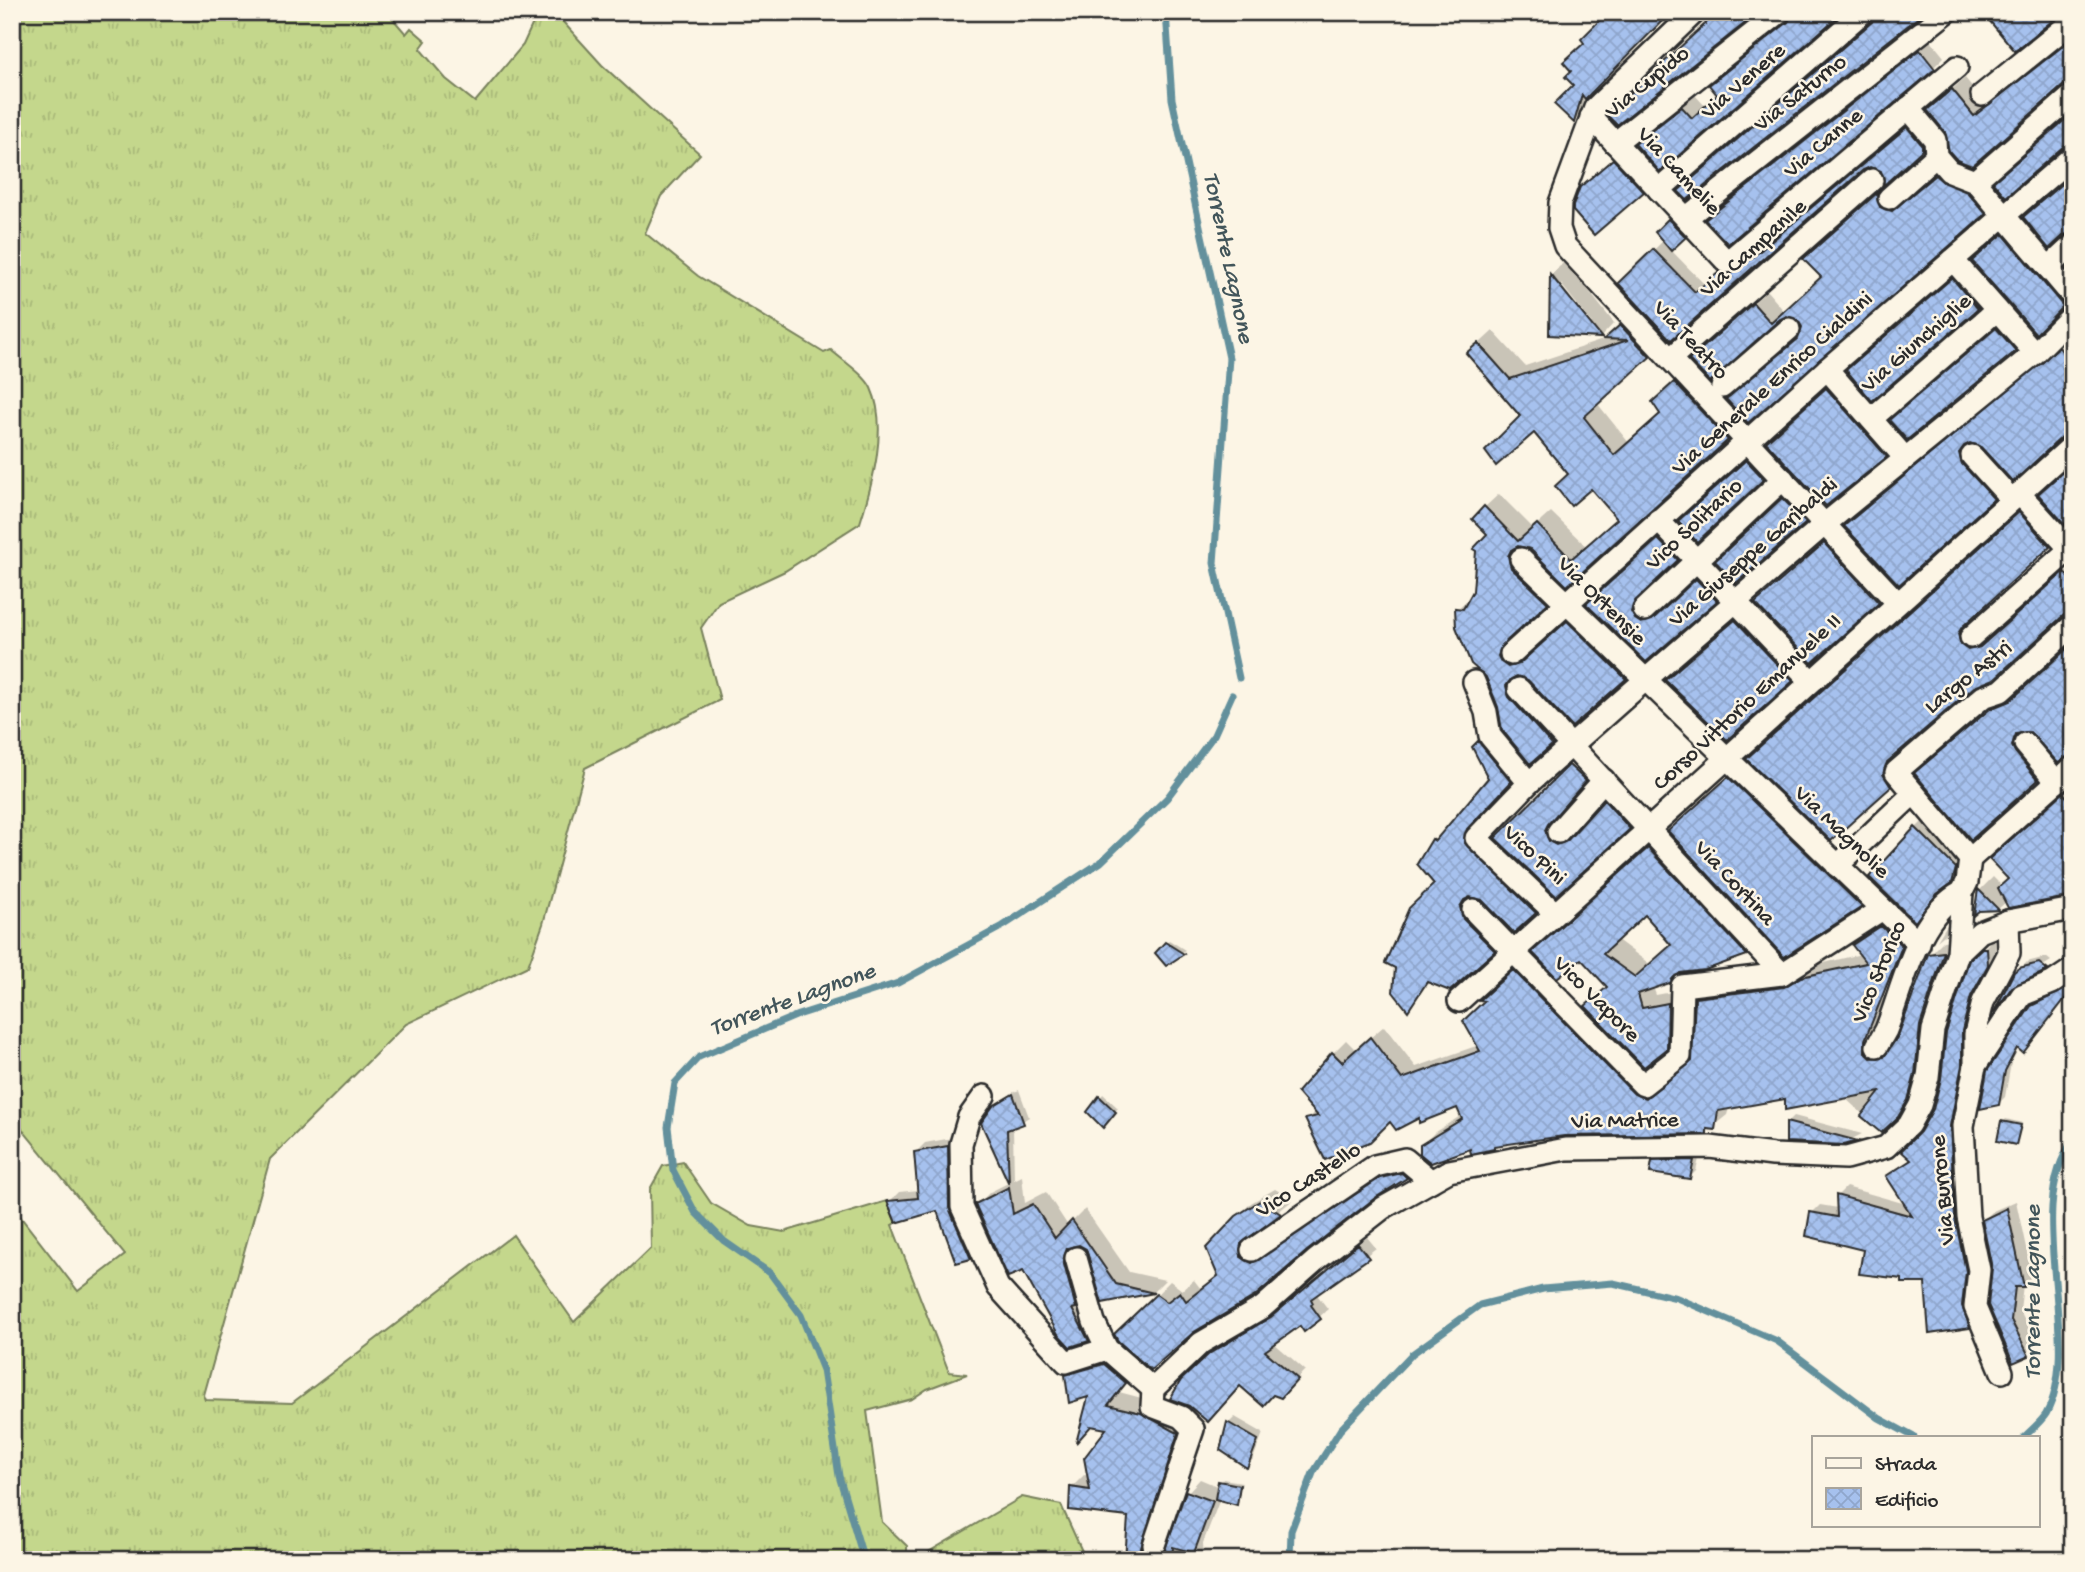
<svg xmlns="http://www.w3.org/2000/svg" width="2085" height="1572" viewBox="0 0 2085 1572" font-family="'Gochi Hand',sans-serif">
<style>
.grass{fill:url(#grass-tufts);stroke:#78815c;stroke-width:2}
.shadow{fill:#0003;fill-rule:evenodd}
.lines{fill:none;stroke-linecap:round;stroke-linejoin:round}
.stream{stroke:#63909c;stroke-width:7}
.building{fill:url(#building-cross-hatch);stroke:#2b2b2b;stroke-width:2;fill-rule:evenodd}
.street-casing{stroke:#2b2b2b;stroke-width:26}
.street{stroke:#fcf5e5;stroke-width:21}
.labels{text-anchor:middle;dominant-baseline:central;stroke-width:5;stroke-linejoin:round;paint-order:stroke}
.street-label{font-size:23px;fill:#2b2b2b;stroke:#fcf5e5}
.water-label{font-size:24px;font-style:italic;fill:#42555a;stroke:#fcf5e5}
</style>
<defs>
<pattern id="grass-tufts" width="24" height="20" patternUnits="userSpaceOnUse" patternTransform="scale(1.75)"><rect width="24" height="20" fill="#c4d78c"/><path d="M3 7l-1-3M5 7V3M7 7l1-3M15 17l-1-3M17 17v-4M19 17l1-3" fill="none" stroke="#a9b979"/></pattern>
<pattern id="building-cross-hatch" width="8" height="8" patternUnits="userSpaceOnUse" patternTransform="scale(1.75)"><rect width="8" height="8" fill="#a6c1ee"/><path d="M0 0l8 8M0 8l8-8" fill="none" stroke="#8fa6cc"/></pattern>
</defs>
<rect width="100%" height="100%" fill="#fcf5e5"/>
<filter id="ink" filterUnits="userSpaceOnUse"><feTurbulence type="fractalNoise" baseFrequency=".0143" numOctaves="2"/><feDisplacementMap in="SourceGraphic" scale="14" xChannelSelector="R" yChannelSelector="G"/><feConvolveMatrix kernelMatrix="1 2 1 2 8 2 1 2 1" color-interpolation-filters="sRGB"/></filter>
<g filter="url(#ink)">
<g class="grass">
<path d="M12 12H387L406 34 411 28 426 41 420 49 446 79 475 102 523 45 538 12H554L602 65 700 154 661 196 645 233 698 276 824 353 831 350C842 360 865 375 871 388 889 427 872 485 860 523L785 571 719 602 701 628 720 700 585 768 543 924 528 966 406 1024 270 1159 204 1395 206 1400 292 1403 513 1235 574 1322 651 1248 650 1189 663 1166 683 1162 711 1203 751 1226 784 1232 887 1201 896 1223 892 1225 949 1372 967 1374 927 1389 912 1399 867 1411 882 1522 907 1546V1560H12V1206L78 1291 125 1255 12 1117Z"/>
<path d="M1022 1497 1061 1505 1086 1560H915Z"/>
</g>
<g class="shadow">
<path d="M1719 12 1609 115 1695 32Z"/>
<path d="M1840 12 1660 169 1637 144 1695 95 1706 107 1719 95 1711 86 1791 19Z"/>
<path d="M2073 38V81L1947 131 1929 110 1965 78 1987 105Z"/>
<path d="M1931 41 1944 57 1934 67 1708 220Z"/>
<path d="M1586 42 1589 94 1584 111 1574 121 1573 71Z"/>
<path d="M1916 120 1930 140 1921 149 1883 170 1870 165 1862 169 1671 338 1620 283 1664 240 1657 232 1672 217 1687 233 1670 249 1705 285 1729 264 1739 267 1746 264Z"/>
<path d="M1624 150 1653 181 1642 191 1592 177Z"/>
<path d="M1948 163 1997 200 1985 213 1741 387 1800 337 1804 327 1800 319 1787 314 1779 318 1710 380 1704 347 1767 291 1785 312 1823 277 1818 246 1889 183 1892 195 1906 199Z"/>
<path d="M2014 225 2072 294 2036 331 1984 251Z"/>
<path d="M1565 261 1614 323 1601 337 1551 333 1552 274ZM1561 284 1592 323H1587L1558 286Z"/>
<path d="M1967 266 1991 294 1872 398 1862 357Z"/>
<path d="M1635 312 1663 342 1597 403 1629 443 1662 413 1668 389 1689 370 1741 425 1567 583 1530 548 1522 546 1525 554 1560 588 1514 631 1511 641 1522 654 1535 651 1582 609 1639 664 1572 725 1529 678 1520 675 1522 683 1565 730 1531 762 1500 707 1457 609 1473 595 1489 534 1485 507 1499 494 1533 528 1551 512 1586 546 1619 518 1591 487 1570 473 1469 353 1493 331 1525 366 1606 339ZM1499 659 1516 670 1514 673 1499 663Z"/>
<path d="M2007 319 2025 340 2015 350 1902 410Z"/>
<path d="M2073 336V432L1982 445 1973 442 1975 451 2005 485 1992 498 1846 526Z"/>
<path d="M1841 375 1899 442 1885 456 1782 428Z"/>
<path d="M1757 451 1773 467 1697 540 1690 511Z"/>
<path d="M1793 489 1815 512 1804 522 1728 551Z"/>
<path d="M2033 500 2063 534 1974 614 1970 625 1975 633 1987 637 1995 634 2073 565V611L2063 614 1899 750 1895 760 1903 772 1831 839 1762 746Z"/>
<path d="M1670 529 1688 548 1645 589 1642 600 1653 612 1666 609 1708 569 1726 588 1646 659 1600 593Z"/>
<path d="M1838 530 1892 587 1812 661 1757 603Z"/>
<path d="M1750 607 1805 666 1792 680 1681 666Z"/>
<path d="M2025 688 2036 734 2026 730 2025 733 2050 766 2037 779 1930 760 2005 696Z"/>
<path d="M1486 735 1522 769 1478 815 1475 830 1547 900 1514 931 1483 899 1472 896 1475 906 1505 938 1493 950 1430 981 1408 1008 1436 884 1419 864 1434 840 1447 829 1490 778 1474 747Z"/>
<path d="M1584 753 1598 766 1561 808 1558 815 1562 828 1571 832 1581 828 1619 788 1642 813 1556 893 1497 838Z"/>
<path d="M1743 765 1874 892 1861 905 1784 955 1684 817Z"/>
<path d="M2073 786V895L2007 901 1998 909 1976 911 1980 890 1993 877 2003 887 2010 879 2005 846Z"/>
<path d="M1927 817 1966 856 1963 870 1915 919 1916 828Z"/>
<path d="M1663 835 1759 940 1746 953 1704 968 1677 973 1653 987 1656 995 1682 990 1680 1034 1666 1048 1581 957 1549 939ZM1645 913 1673 944 1651 965 1616 939Z"/>
<path d="M1895 914 1914 932 1883 1044 1892 1047 1899 1037 1929 955 1943 941 1956 940 1911 1102 1881 1131 1844 1097 1787 1096 1729 1108 1727 1115 1706 1132 1565 1134 1447 1154 1421 1146 1435 1132 1462 1115 1458 1106 1390 1119 1308 1120 1316 1111 1333 1053 1346 1040 1356 1050 1384 1026 1416 1067 1479 1045 1487 1000 1495 987 1527 958 1647 1082 1661 1085 1694 1059 1697 999 1710 986 1798 975 1816 965 1861 954 1854 945 1867 932Z"/>
<path d="M1956 915V925L1937 941 1948 923Z"/>
<path d="M1169 940 1185 950 1166 964 1157 953Z"/>
<path d="M1992 940H1995V956L1979 986 1970 1022 1977 1318 1969 1326 1927 1282 1904 1277 1812 1213 1820 1205 1838 1208V1195L1846 1187 1906 1204 1889 1176 1912 1158 1934 1110 1971 961Z"/>
<path d="M2046 957 2051 961 2014 984 2002 1002 2020 969 2027 962Z"/>
<path d="M2073 984 2029 1044 2019 1047 2011 1063 2005 1097 1998 1104 1989 1072 2032 1007 2039 999Z"/>
<path d="M1019 1090 1029 1117 1013 1127 1014 1180 1022 1176 1025 1203 1046 1192 1068 1226 1085 1209 1129 1272 1165 1280 1153 1292 1104 1301 1087 1248 1076 1244 1100 1327 1088 1340 1024 1269 977 1205 990 1192 1010 1182 983 1123 1004 1098Z"/>
<path d="M1103 1094 1118 1108 1103 1126 1089 1112Z"/>
<path d="M1794 1116 1862 1134 1844 1143 1788 1122Z"/>
<path d="M2006 1119 2022 1123 2016 1143 2003 1122Z"/>
<path d="M957 1137 979 1248 970 1257 939 1208 889 1202 899 1192 919 1190 915 1153 925 1143Z"/>
<path d="M1660 1155H1700L1696 1171 1690 1177 1654 1162Z"/>
<path d="M1419 1163 1406 1176 1374 1196 1306 1249 1117 1335 1170 1281 1182 1290 1194 1280 1201 1289 1220 1274 1237 1217 1251 1203 1275 1189 1293 1200 1253 1232 1254 1243 1267 1250 1396 1165Z"/>
<path d="M2016 1201 2032 1276 2023 1285 2020 1310 2037 1345 2014 1361 1984 1220 1993 1211Z"/>
<path d="M1367 1237 1376 1248 1319 1291 1318 1296 1328 1309 1305 1330 1300 1324 1274 1343 1305 1370 1289 1387 1183 1381 1219 1346 1282 1309Z"/>
<path d="M1117 1352 1137 1370 1119 1392 1153 1401 1189 1420 1163 1546 1168 1545 1188 1492 1200 1479 1219 1487 1223 1479 1242 1482 1237 1503 1220 1499 1203 1543 1204 1560H1124L1130 1515 1071 1488 1084 1475 1089 1476 1109 1428 1090 1395 1067 1375 1079 1363Z"/>
<path d="M1235 1417 1263 1433 1253 1459 1247 1466 1229 1423Z"/>
</g>
<g class="lines">
<g class="stream">
<path d="M1166 12 1172 99 1229 358 1214 563 1239 678"/>
<path d="M2024 1437C2031 1430 2041 1422 2046 1414 2085 1344 2021 1209 2073 1141"/>
<path d="M864 1560 839 1476 823 1370 801 1315 770 1273 724 1241 695 1212 673 1170 668 1127 675 1083 699 1057 798 1015 898 983 1003 926 1101 862 1167 798 1214 735 1232 695"/>
<path d="M1290 1560 1291 1531 1313 1473 1340 1430 1412 1354 1480 1305 1543 1289 1613 1283 1677 1298 1777 1341 1879 1418 1914 1437"/>
</g>
</g>
<g class="building">
<path d="M1608 12H1671L1585 99 1582 95 1574 123 1554 104 1573 85 1565 77 1571 71 1563 62 1584 43 1581 39Z"/>
<path d="M1718 12H1759L1617 125 1607 115Z"/>
<path d="M1793 12H1843L1660 172 1635 144 1682 107 1692 118 1717 95 1709 85 1788 22Z"/>
<path d="M1876 12H1925L1687 200 1678 191 1872 22Z"/>
<path d="M1982 12H2063L2015 51Z"/>
<path d="M2073 38V82L2064 85 1972 166 1957 160 1949 151 1945 132 1927 110 1952 89 1974 116Z"/>
<path d="M1920 50 1935 69 1728 244 1705 220Z"/>
<path d="M2073 113V143L2064 146 2006 197 1993 182Z"/>
<path d="M1907 127 1922 145V150L1884 185 1881 171 1870 167 1863 170 1671 340 1618 283 1653 249 1695 292 1719 272 1729 275 1735 272Z"/>
<path d="M1613 159 1644 192 1594 235 1573 211V206L1580 187Z"/>
<path d="M2073 174V232L2064 235 2049 249 2023 217Z"/>
<path d="M1935 175 1944 183 1967 192 1986 214 1748 423 1726 399 1798 339 1802 327 1798 320 1787 316 1780 319 1710 382 1689 360 1753 303 1771 323 1821 277 1803 259 1877 193 1880 207 1892 211Z"/>
<path d="M1668 219 1686 237 1671 251 1655 232Z"/>
<path d="M2003 234 2063 306 2036 334 1972 261Z"/>
<path d="M1550 274 1602 338 1549 335Z"/>
<path d="M1952 278 1978 309 1872 401 1846 370Z"/>
<path d="M1620 325 1650 357 1584 417 1614 455 1660 414 1652 402 1674 382 1728 440 1567 586 1530 549 1518 546 1511 550 1508 556 1511 568 1548 603 1502 645 1498 656 1501 662 1508 667 1519 664 1567 621 1626 679 1572 727 1528 680 1517 676 1511 679 1506 686 1509 697 1552 745 1530 764 1502 730 1498 707 1486 677 1471 664 1456 627 1455 608 1463 609 1473 591 1476 551 1473 549 1487 534 1472 519 1484 506 1518 541 1537 524 1571 559 1617 519 1591 489 1571 506 1555 486 1568 474 1534 433 1496 466 1485 451 1520 416 1466 353 1478 343 1510 379 1628 340 1604 339Z"/>
<path d="M1996 328 2016 351 1907 440 1889 420Z"/>
<path d="M2059 347 2073 368V432L2064 435 2013 482 1981 447 1970 443 1964 446 1959 453 1962 464 1994 499 1899 585 1844 526Z"/>
<path d="M1826 388 1887 457 1826 506 1766 442Z"/>
<path d="M1746 460 1764 479 1697 542 1678 521Z"/>
<path d="M2073 463V528L2070 530 2038 494Z"/>
<path d="M1782 498 1806 523 1736 583 1715 561Z"/>
<path d="M2019 512 2050 547 1962 627 1958 634 1961 645 1968 650 1980 647 2064 572 2073 582V612L2064 615 1994 679 1974 687 1887 762 1883 774 1891 787 1831 841 1746 759Z"/>
<path d="M1658 539 1678 560 1635 601 1631 612 1635 619 1641 623 1652 620 1696 579 1717 601 1646 662 1586 604Z"/>
<path d="M1824 543 1879 603 1812 663 1755 603Z"/>
<path d="M1735 620 1793 681 1727 740 1665 680Z"/>
<path d="M2073 643V754L2058 763 2030 732 2016 734 2012 746 2015 752 2038 780 1971 840 1914 773 1990 709 2010 701Z"/>
<path d="M1478 741 1511 782 1467 829 1464 842 1536 913 1514 933 1482 900 1470 897 1464 900 1460 907 1463 919 1495 951 1450 991 1427 982 1408 1011 1393 992 1395 968 1385 963 1409 908 1434 884 1417 864 1432 839 1435 841 1488 778 1472 747Z"/>
<path d="M1569 765 1586 781 1548 824 1545 830 1549 841 1556 845 1567 841 1604 800 1630 829 1556 896 1495 838Z"/>
<path d="M1728 777 1862 907 1784 957 1668 831Z"/>
<path d="M2063 793 2073 804V896L2008 908 1998 888 2008 879 1989 859Z"/>
<path d="M1915 827 1956 868 1952 883 1937 894 1915 922 1869 877Z"/>
<path d="M1648 848 1747 955 1705 970 1680 973 1670 983 1638 994 1642 1008 1668 1003 1667 1049 1644 1067 1585 1006 1607 987 1581 959 1557 978 1532 952ZM1645 915 1671 945 1635 977 1603 954Z"/>
<path d="M1978 889 1999 910 1979 911 1974 915Z"/>
<path d="M1881 926 1902 946 1865 1040V1052L1871 1058 1884 1057 1898 1036 1928 954 1944 952 1920 1026 1915 1074 1908 1100 1898 1117 1881 1133 1861 1116 1880 1092 1785 1110V1099L1718 1111 1715 1130 1707 1129V1134L1564 1136 1494 1146V1149L1471 1154 1470 1149 1431 1163 1420 1154V1145L1462 1119 1457 1108 1419 1123V1118L1396 1130 1390 1122 1370 1142 1325 1160 1305 1119 1318 1116 1297 1092 1332 1052 1342 1062 1370 1037 1402 1079 1480 1051 1463 1021 1484 1001 1480 1000 1513 970 1634 1094 1646 1098 1692 1061 1695 998 1784 987 1801 977 1866 963 1852 945Z"/>
<path d="M1165 942 1184 954 1166 966 1155 953Z"/>
<path d="M1982 948H1987L1988 965 1971 996 1962 1031V1065L1950 1126 1955 1218 1966 1271 1962 1306 1970 1328 1929 1334 1925 1283H1902V1279L1859 1274 1863 1250 1806 1236 1810 1212 1837 1217 1836 1195 1912 1216 1886 1176 1911 1160 1901 1151 1920 1132 1933 1109 1941 1079 1946 1033 1969 960Z"/>
<path d="M2039 963 2048 970 2012 987 1993 1014 2014 972 2019 968Z"/>
<path d="M2068 988 2071 991 2023 1053 2017 1048 2005 1071 1999 1105 1980 1109 1987 1071 2031 1006Z"/>
<path d="M1013 1094 1024 1124 1007 1130 1009 1184 981 1123 993 1106Z"/>
<path d="M1099 1096 1116 1112 1103 1128 1087 1112Z"/>
<path d="M2001 1121 2021 1125 2016 1145 1997 1141Z"/>
<path d="M1786 1122 1858 1141 1844 1145 1786 1142Z"/>
<path d="M948 1146 949 1208 971 1259 956 1263 937 1211 896 1223 887 1201 918 1198 914 1152Z"/>
<path d="M1694 1160 1690 1179 1650 1173 1652 1161Z"/>
<path d="M1402 1173 1407 1178 1375 1198 1307 1251 1255 1296 1194 1332 1151 1370 1118 1341 1114 1334 1156 1294 1167 1302 1180 1292 1186 1301 1218 1276 1206 1248 1236 1216 1260 1201 1281 1214 1241 1244V1257L1252 1263 1380 1178Z"/>
<path d="M1009 1187 1013 1214 1033 1204 1055 1238 1072 1220 1116 1284 1154 1293 1102 1303 1086 1249 1079 1245 1067 1248 1063 1261 1076 1308 1072 1309 1089 1341 1070 1347 1058 1334 1023 1271 1008 1277 975 1204Z"/>
<path d="M2007 1208 2024 1287H2015L2011 1320 2029 1356 2013 1363 1988 1305 1992 1268 1982 1220Z"/>
<path d="M1358 1244 1369 1258 1311 1299 1313 1303 1311 1305 1321 1319 1304 1332 1300 1326 1265 1351 1298 1379 1281 1398 1273 1395 1263 1406 1240 1386 1208 1422 1189 1406 1170 1399 1181 1380 1209 1354 1271 1317Z"/>
<path d="M1104 1364 1126 1383 1108 1405 1141 1413 1178 1433 1141 1548 1150 1558 1163 1554 1186 1491 1213 1501 1194 1553 1173 1547 1172 1560H1125L1128 1517 1069 1510 1070 1487 1090 1490 1084 1458 1106 1429 1091 1426 1076 1443 1088 1397 1069 1403 1065 1375Z"/>
<path d="M1227 1422 1258 1440 1247 1468 1220 1450Z"/>
<path d="M1218 1481 1240 1485 1237 1505 1215 1499Z"/>
</g>
<g class="lines">
<defs>
<g id="street">
<path d="M1695 12 1595 108 1560 203 1559 228 1565 246 1896 601"/>
<path d="M1982 95 2073 21"/>
<path d="M1908 108 1935 140 1936 156 1949 171 1975 181 2073 297"/>
<path d="M1591 117 1727 262 1957 67"/>
<path d="M1615 143 1780 12"/>
<path d="M1975 181 2073 95"/>
<path d="M1659 190 1863 12"/>
<path d="M1889 198 1936 156"/>
<path d="M1686 218 1947 12"/>
<path d="M1953 260 2035 353"/>
<path d="M2048 268 2073 245"/>
<path d="M1671 358 1872 180"/>
<path d="M1827 369 1905 458"/>
<path d="M1722 387 1789 329"/>
<path d="M1871 419 1997 310"/>
<path d="M1972 456 2012 500"/>
<path d="M1658 520 1811 681"/>
<path d="M1521 559 1919 944"/>
<path d="M1644 610 1783 479"/>
<path d="M1971 637 2070 549 2019 493"/>
<path d="M1511 654 1827 369 2073 156"/>
<path d="M1474 682 1486 712 1490 736 1529 783"/>
<path d="M1519 689 1782 974"/>
<path d="M2025 744 2057 782"/>
<path d="M1558 832 1604 780"/>
<path d="M1970 859 1896 772 1983 697 2001 691 2073 625"/>
<path d="M1970 859 2073 767"/>
<path d="M1837 866 1914 793"/>
<path d="M1473 910 1643 1085 1680 1056 1682 986 1782 974 1881 910"/>
<path d="M1555 913 1476 838 1529 783 1644 681 1825 524 2035 353 2073 315"/>
<path d="M1958 953 1980 932 2008 921 2073 909"/>
<path d="M1459 1001 2073 445"/>
<path d="M1877 1046 1886 1030C1904 985 1916 916 1962 892"/>
<path d="M1975 1066 2022 995 2052 983 2073 969"/>
<path d="M984 1096 969 1117 961 1144 962 1207 998 1287 1066 1362 1107 1349"/>
<path d="M1252 1250 1375 1166 1405 1159 1431 1181"/>
<path d="M1076 1258 1094 1322 1107 1349 1153 1389"/>
<path d="M2002 1372 1975 1307 1979 1270 1968 1217 1963 1126 1975 1066V1034L1983 1002 2009 953 2008 921"/>
<path d="M1153 1389 1201 1343 1263 1307 1315 1261 1383 1208 1449 1171 1566 1149 1710 1147 1773 1155 1846 1158 1886 1147 1909 1125 1920 1105 1928 1077 1933 1030 1958 953 1962 892 1967 882 1970 859"/>
<path d="M1153 1389 1152 1406 1181 1417 1193 1429 1154 1545"/>
</g>
</defs>
<use href="#street" class="street-casing"/>
<use href="#street" class="street"/>
</g>
</g>
<g class="labels">
<g class="street-label">
<text transform="translate(1744 82) rotate(-41)">Via Venere</text>
<text transform="translate(1648 83) rotate(-39)">Via Cupido</text>
<text transform="translate(1801 94) rotate(-38)">Via Saturno</text>
<text transform="translate(1824 144) rotate(-40)">Via Canne</text>
<text transform="translate(1678 172) rotate(47)">Via Camelie</text>
<text transform="translate(1754 249) rotate(-42)">Via Campanile</text>
<text transform="translate(1690 341) rotate(47)">Via Teatro</text>
<text transform="translate(1917 344) rotate(-41)">Via Giunchiglie</text>
<text transform="translate(1773 384) rotate(-42)">Via Generale Enrico Cialdini</text>
<text transform="translate(1695 525) rotate(-43)">Vico Solitario</text>
<text transform="translate(1754 553) rotate(-41)">Via Giuseppe Garibaldi</text>
<text transform="translate(1601 602) rotate(45)">Via Ortensie</text>
<text transform="translate(1969 678) rotate(-38)">Largo Astri</text>
<text transform="translate(1748 703) rotate(-43)">Corso Vittorio Emanuele II</text>
<text transform="translate(1841 833) rotate(44)">Via Magnolie</text>
<text transform="translate(1534 856) rotate(43)">Vico Pini</text>
<text transform="translate(1734 884) rotate(47)">Via Cortina</text>
<text transform="translate(1880 972) rotate(-67)">Vico Storico</text>
<text transform="translate(1596 1000) rotate(45)">Vico Vapore</text>
<text transform="translate(1625 1122) rotate(-1)">Via Matrice</text>
<text transform="translate(1309 1181) rotate(-33)">Vico Castello</text>
<text transform="translate(1944 1190) rotate(-95)">Via Burrone</text>
</g>
<g class="water-label">
<text transform="translate(1227 258) rotate(78)">Torrente Lagnone</text>
<text transform="translate(793 1001) rotate(-20)">Torrente Lagnone</text>
<text transform="translate(2034 1292) rotate(-90)">Torrente Lagnone</text>
</g>
</g>
<rect width="2085" height="1572" fill="none" stroke="#fcf5e5" stroke-width="42"/>
<rect x="21" y="21" width="2043" height="1530" fill="none" stroke="#2b2b2b" stroke-width="2.5" filter="url(#ink)"/>
<rect x="1812" y="1436" width="228" height="91" fill="#fcf5e5" stroke="#a8a49b" stroke-width="2"/>
<rect x="1826" y="1458" width="35" height="10" fill="#fcf5e5" stroke="#a8a49b" stroke-width="2"/>
<text x="1875" y="1470" font-size="21" fill="#2b2b2b">Strada</text>
<rect x="1826" y="1488" width="35" height="21" fill="url(#building-cross-hatch)" stroke="#a8a49b" stroke-width="2"/>
<text x="1875" y="1506" font-size="21" fill="#2b2b2b">Edificio</text>
</svg>
